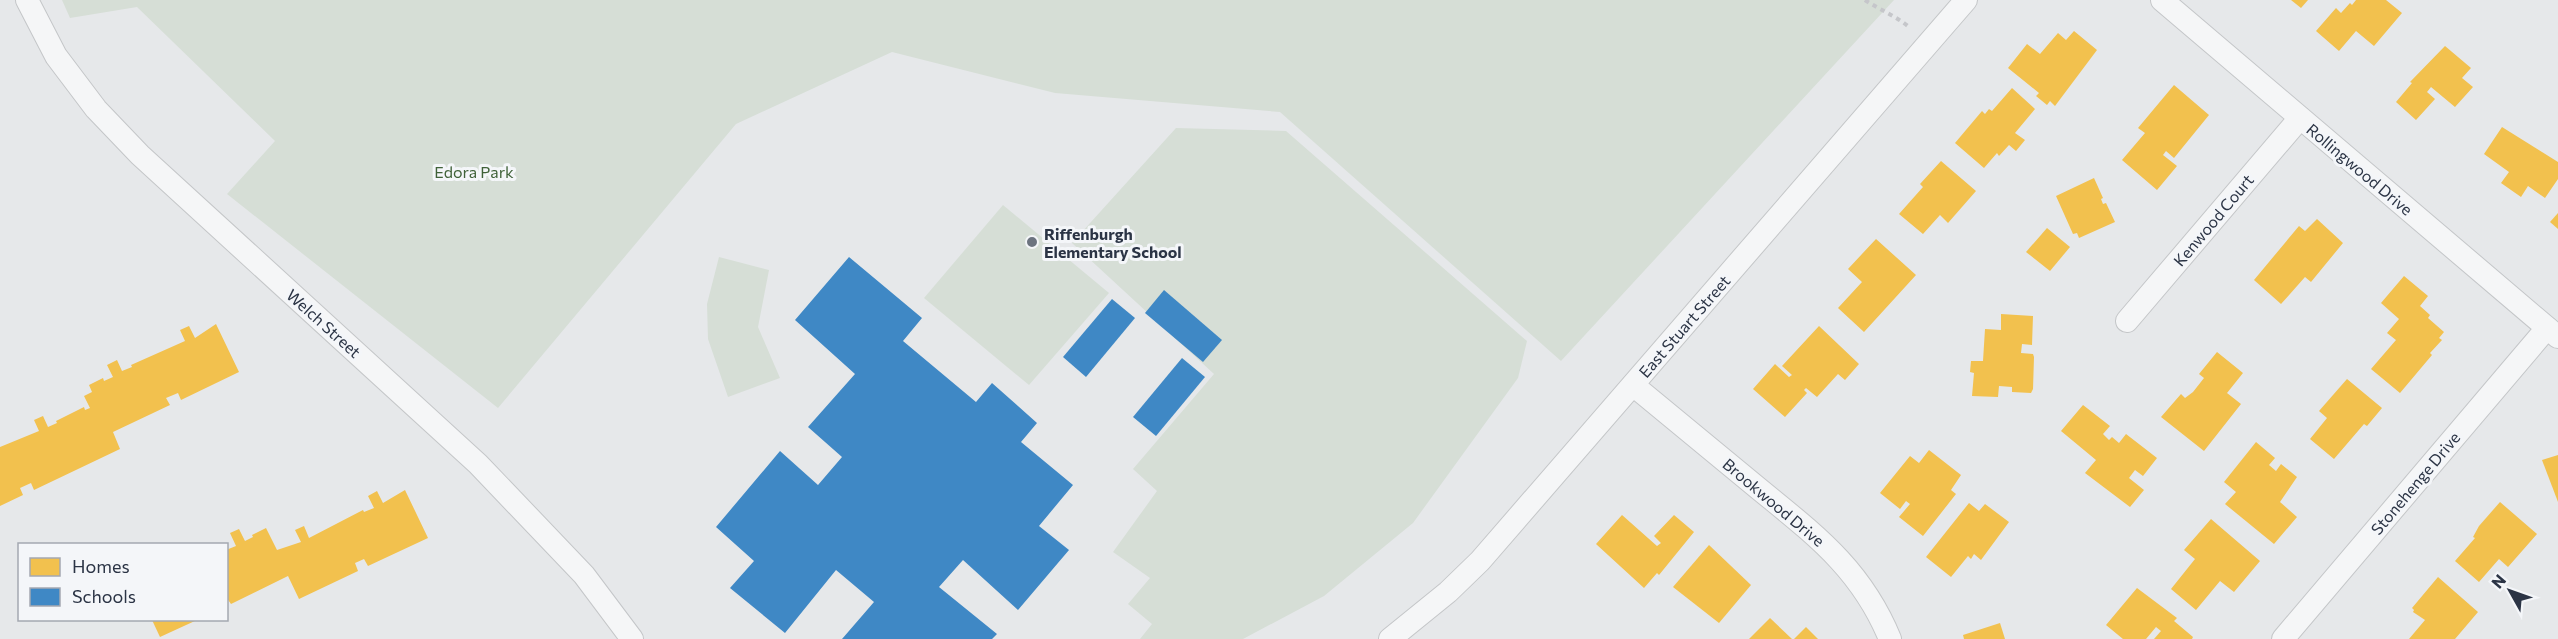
<svg xmlns="http://www.w3.org/2000/svg" width="2558" height="639" viewBox="0 0 2558 639" font-family="Commissioner,sans-serif">
<style>
.green{fill:#d6ded6}
.homes{fill:#f2c14e}
.schools{fill:#3f88c5}
.lines{fill:none;stroke-linecap:round;stroke-linejoin:round}
.street-casing{stroke:#c4c6c8;stroke-width:24}
.path{stroke:#c5c6ca;stroke-width:4;stroke-dasharray:4.5 4.5;stroke-linecap:butt}
.street{stroke:#f5f6f7;stroke-width:22}
.poi-dot{fill:#6c737f;stroke:#f4f6f9;stroke-width:2}
.labels{text-anchor:middle;dominant-baseline:central;stroke-width:6;stroke-linejoin:round;paint-order:stroke}
.street-label{font-size:16px;fill:#2b3445;stroke:#f4f6f9}
.park-label{font-size:16px;fill:#3f6138;stroke:#f4f6f9}
.poi-label{font-size:16px;font-weight:bold;fill:#2b3445;stroke:#f4f6f9;text-anchor:start}
</style>
<rect width="100%" height="100%" fill="#e6e8ea"/>
<g class="green">
<path d="M62 0H1894L1561 361 1280 112 1055 93 892 52 736 124 498 408 227 194 275 141 137 7 70 18Z"/>
<path d="M1176 128 1286 131 1527 341 1518 378 1413 523 1324 596 1243 639H1140L1152 624 1128 604 1150 578 1113 552 1157 491 1133 469 1214 374 1072 243Z"/>
<path d="M1003 205 1109 293 1029 385 924 298Z"/>
<path d="M719 257 769 270 758 327 780 378 728 397 708 339 707 304Z"/>
</g>
<g class="homes">
<path d="M2291 0H2308L2301 8Z"/>
<path d="M2356 0H2386L2402 13 2374 46 2356 31 2339 51 2316 31 2336 8 2341 13 2350 3 2352 5Z"/>
<path d="M2074 31 2097 50 2055 106 2050 101 2047 105 2036 96 2039 93 2008 68 2027 44 2040 54 2058 33 2066 40Z"/>
<path d="M2445 46 2471 68 2462 78 2473 87 2455 107 2431 87 2427 92 2435 99 2416 120 2396 102 2412 83 2410 82Z"/>
<path d="M2174 85 2209 115 2174 158 2166 151 2163 155 2177 166 2157 190 2122 160 2145 133 2138 128Z"/>
<path d="M2012 88 2035 109 2015 133 2025 140 2016 151 2009 145 1999 156 1997 153 1984 168 1955 143 1982 111 1985 114 1989 109 1992 111Z"/>
<path d="M2502 127 2558 162V179L2545 198 2528 186 2521 197 2501 183 2509 172 2484 154Z"/>
<path d="M1941 161 1976 191 1948 223 1940 215 1923 234 1899 214 1923 187 1920 184Z"/>
<path d="M2094 178 2103 198 2101 199 2103 204 2106 203 2115 222 2079 238 2077 233 2073 234 2056 196Z"/>
<path d="M2558 213V229L2550 222Z"/>
<path d="M2317 219 2343 243 2311 282 2305 277 2281 304 2254 280 2299 226 2305 231Z"/>
<path d="M2047 228 2070 247 2050 271 2026 252Z"/>
<path d="M1876 239 1916 275 1864 332 1838 308 1862 282 1848 269Z"/>
<path d="M2404 276 2428 296 2420 306 2430 315 2428 318 2444 332 2439 338 2442 340 2430 353 2432 355 2400 393 2371 369 2396 340 2387 333 2399 319 2381 303Z"/>
<path d="M2001 314 2033 316 2032 345 2022 344 2021 353 2033 354 2034 357 2033 389 2031 393 2012 392V387L1999 386 1998 397 1972 396 1974 373 1970 372 1971 361H1983L1985 329 2001 330Z"/>
<path d="M216 324 239 372 181 400 178 393 166 398 170 405 113 432 120 449 34 490 31 483 20 488 23 495 0 506V447L39 431 34 420 43 416 48 427 57 423 56 421 84 407 85 410 90 408 84 396 92 392 89 385 103 378 104 381 113 377 107 365 117 360 122 371 132 367 131 365 185 341 180 330 189 326 195 338Z"/>
<path d="M1819 326 1859 364 1845 380 1838 374 1817 397 1806 388 1804 390 1807 393 1785 417 1753 389 1775 364 1789 377 1792 375 1782 366Z"/>
<path d="M2217 352 2243 373 2227 393 2241 404 2204 451 2161 417 2181 394 2185 398 2193 392 2204 378 2199 374Z"/>
<path d="M2347 379 2382 408 2367 426 2364 424 2334 459 2310 439 2327 418 2319 411Z"/>
<path d="M2083 405 2110 426 2103 434 2109 440 2112 437 2119 443 2126 434 2157 458 2143 476 2135 470 2129 478 2144 490 2130 507 2085 473 2096 460 2061 431Z"/>
<path d="M2256 442 2275 458 2269 465 2276 471 2281 464 2297 477 2280 502 2297 517 2274 544 2225 504 2236 492 2224 482Z"/>
<path d="M1929 450 1961 475 1951 490 1956 494 1923 536 1899 517 1910 504 1906 501 1900 509 1880 493 1910 456 1919 463Z"/>
<path d="M2558 455V502L2542 460Z"/>
<path d="M405 490 428 538 368 566 364 559 355 563 358 571 299 599 288 576 231 604 226 597V550L236 546 230 533 239 529 245 541 253 537 252 535 266 528 277 550 301 542 295 530 304 526 309 538 363 510 364 512 374 508 368 496 377 491 383 503Z"/>
<path d="M2500 502 2537 534 2508 567 2499 559 2479 582 2455 561 2475 538 2473 537 2479 526Z"/>
<path d="M1969 503 1979 511 1985 504 2009 522 1981 560 1974 554 1971 559 1968 556 1951 577 1926 557Z"/>
<path d="M1622 515 1657 546 1661 543 1654 536 1674 515 1694 532 1659 575 1657 573 1644 588 1596 544Z"/>
<path d="M2211 519 2260 561 2234 592 2220 581 2196 610 2171 589 2195 559 2184 550Z"/>
<path d="M1709 545 1751 585 1719 623 1673 587Z"/>
<path d="M2438 577 2478 612 2455 639H2409L2425 620 2413 612 2414 610 2412 608Z"/>
<path d="M2137 588 2177 618 2174 621 2193 637 2192 639H2154L2161 631 2156 627 2146 639H2123L2106 625Z"/>
<path d="M1770 618 1792 639H1749Z"/>
<path d="M152 620H197L160 637Z"/>
<path d="M2000 623 2005 639H1964L1963 635Z"/>
<path d="M1806 627 1818 639H1794Z"/>
</g>
<g class="schools">
<path d="M849 257 922 318 903 341 976 402 992 383 1037 423 1021 442 1073 485 1039 526 1069 550 1018 610 963 560 939 587 997 634 992 639H842L874 602 836 570 785 633 730 588 754 561 716 527 780 451 818 485 842 457 808 427 855 374 795 320Z"/>
<path d="M1164 290 1222 340 1203 362 1145 313Z"/>
<path d="M1112 299 1135 318 1086 377 1063 357Z"/>
<path d="M1182 358 1205 377 1156 436 1133 417Z"/>
</g>
<g class="lines">
<defs>
<g id="street">
<path d="M27 0 56 56 96 109 140 155 478 464 584 575 632 639"/>
<path d="M2162 0 2558 337"/>
<path d="M2127 321 2300 118"/>
<path d="M1633 385C1673 418 1713 451 1753 484 1811 532 1860 566 1890 639"/>
<path d="M1390 639 1448 592 1480 561 1966 0"/>
<path d="M2283 639 2547 328"/>
</g>
</defs>
<use href="#street" class="street-casing"/>
<path class="path" d="M1865 0C1880 10 1896 16 1909 27"/>
<use href="#street" class="street"/>
</g>
<circle class="poi-dot" cx="1032" cy="242" r="6"/>
<g class="labels">
<g class="street-label">
<text transform="translate(2360 169) rotate(40)">Rollingwood Drive</text>
<text transform="translate(2213 220) rotate(-50)">Kenwood Court</text>
<text transform="translate(324 323) rotate(42)">Welch Street</text>
<text transform="translate(1684 326) rotate(-49)">East Stuart Street</text>
<text transform="translate(2415 483) rotate(-50)">Stonehenge Drive</text>
<text transform="translate(1774 502) rotate(40)">Brookwood Drive</text>
</g>
<g class="park-label">
<text x="474" y="171">Edora Park</text>
</g>
<g class="poi-label">
<text x="1044" y="233">Riffenburgh<tspan x="1044" dy="18">Elementary School</tspan></text>
</g>
</g>
<rect x="18" y="543" width="210" height="78" fill="#f4f6f9" stroke="#a4a8b1" stroke-width="1.5"/>
<rect x="30" y="558" width="30" height="18" fill="#f2c14e" stroke="#a4a8b1" stroke-width="1.5"/>
<text x="72" y="573" font-size="18" fill="#2b3445">Homes</text>
<rect x="30" y="588" width="30" height="18" fill="#3f88c5" stroke="#a4a8b1" stroke-width="1.5"/>
<text x="72" y="603" font-size="18" fill="#2b3445">Schools</text>
<g transform="translate(2510 591) rotate(310)" stroke="#f4f6f9" stroke-width="4.5" paint-order="stroke">
<path d="M0-4.5L10 22L0 15L-10 22Z" fill="#2b3445"/>
<text y="-9" font-size="16" font-weight="bold" text-anchor="middle" fill="#2b3445">N</text>
</g>
</svg>
